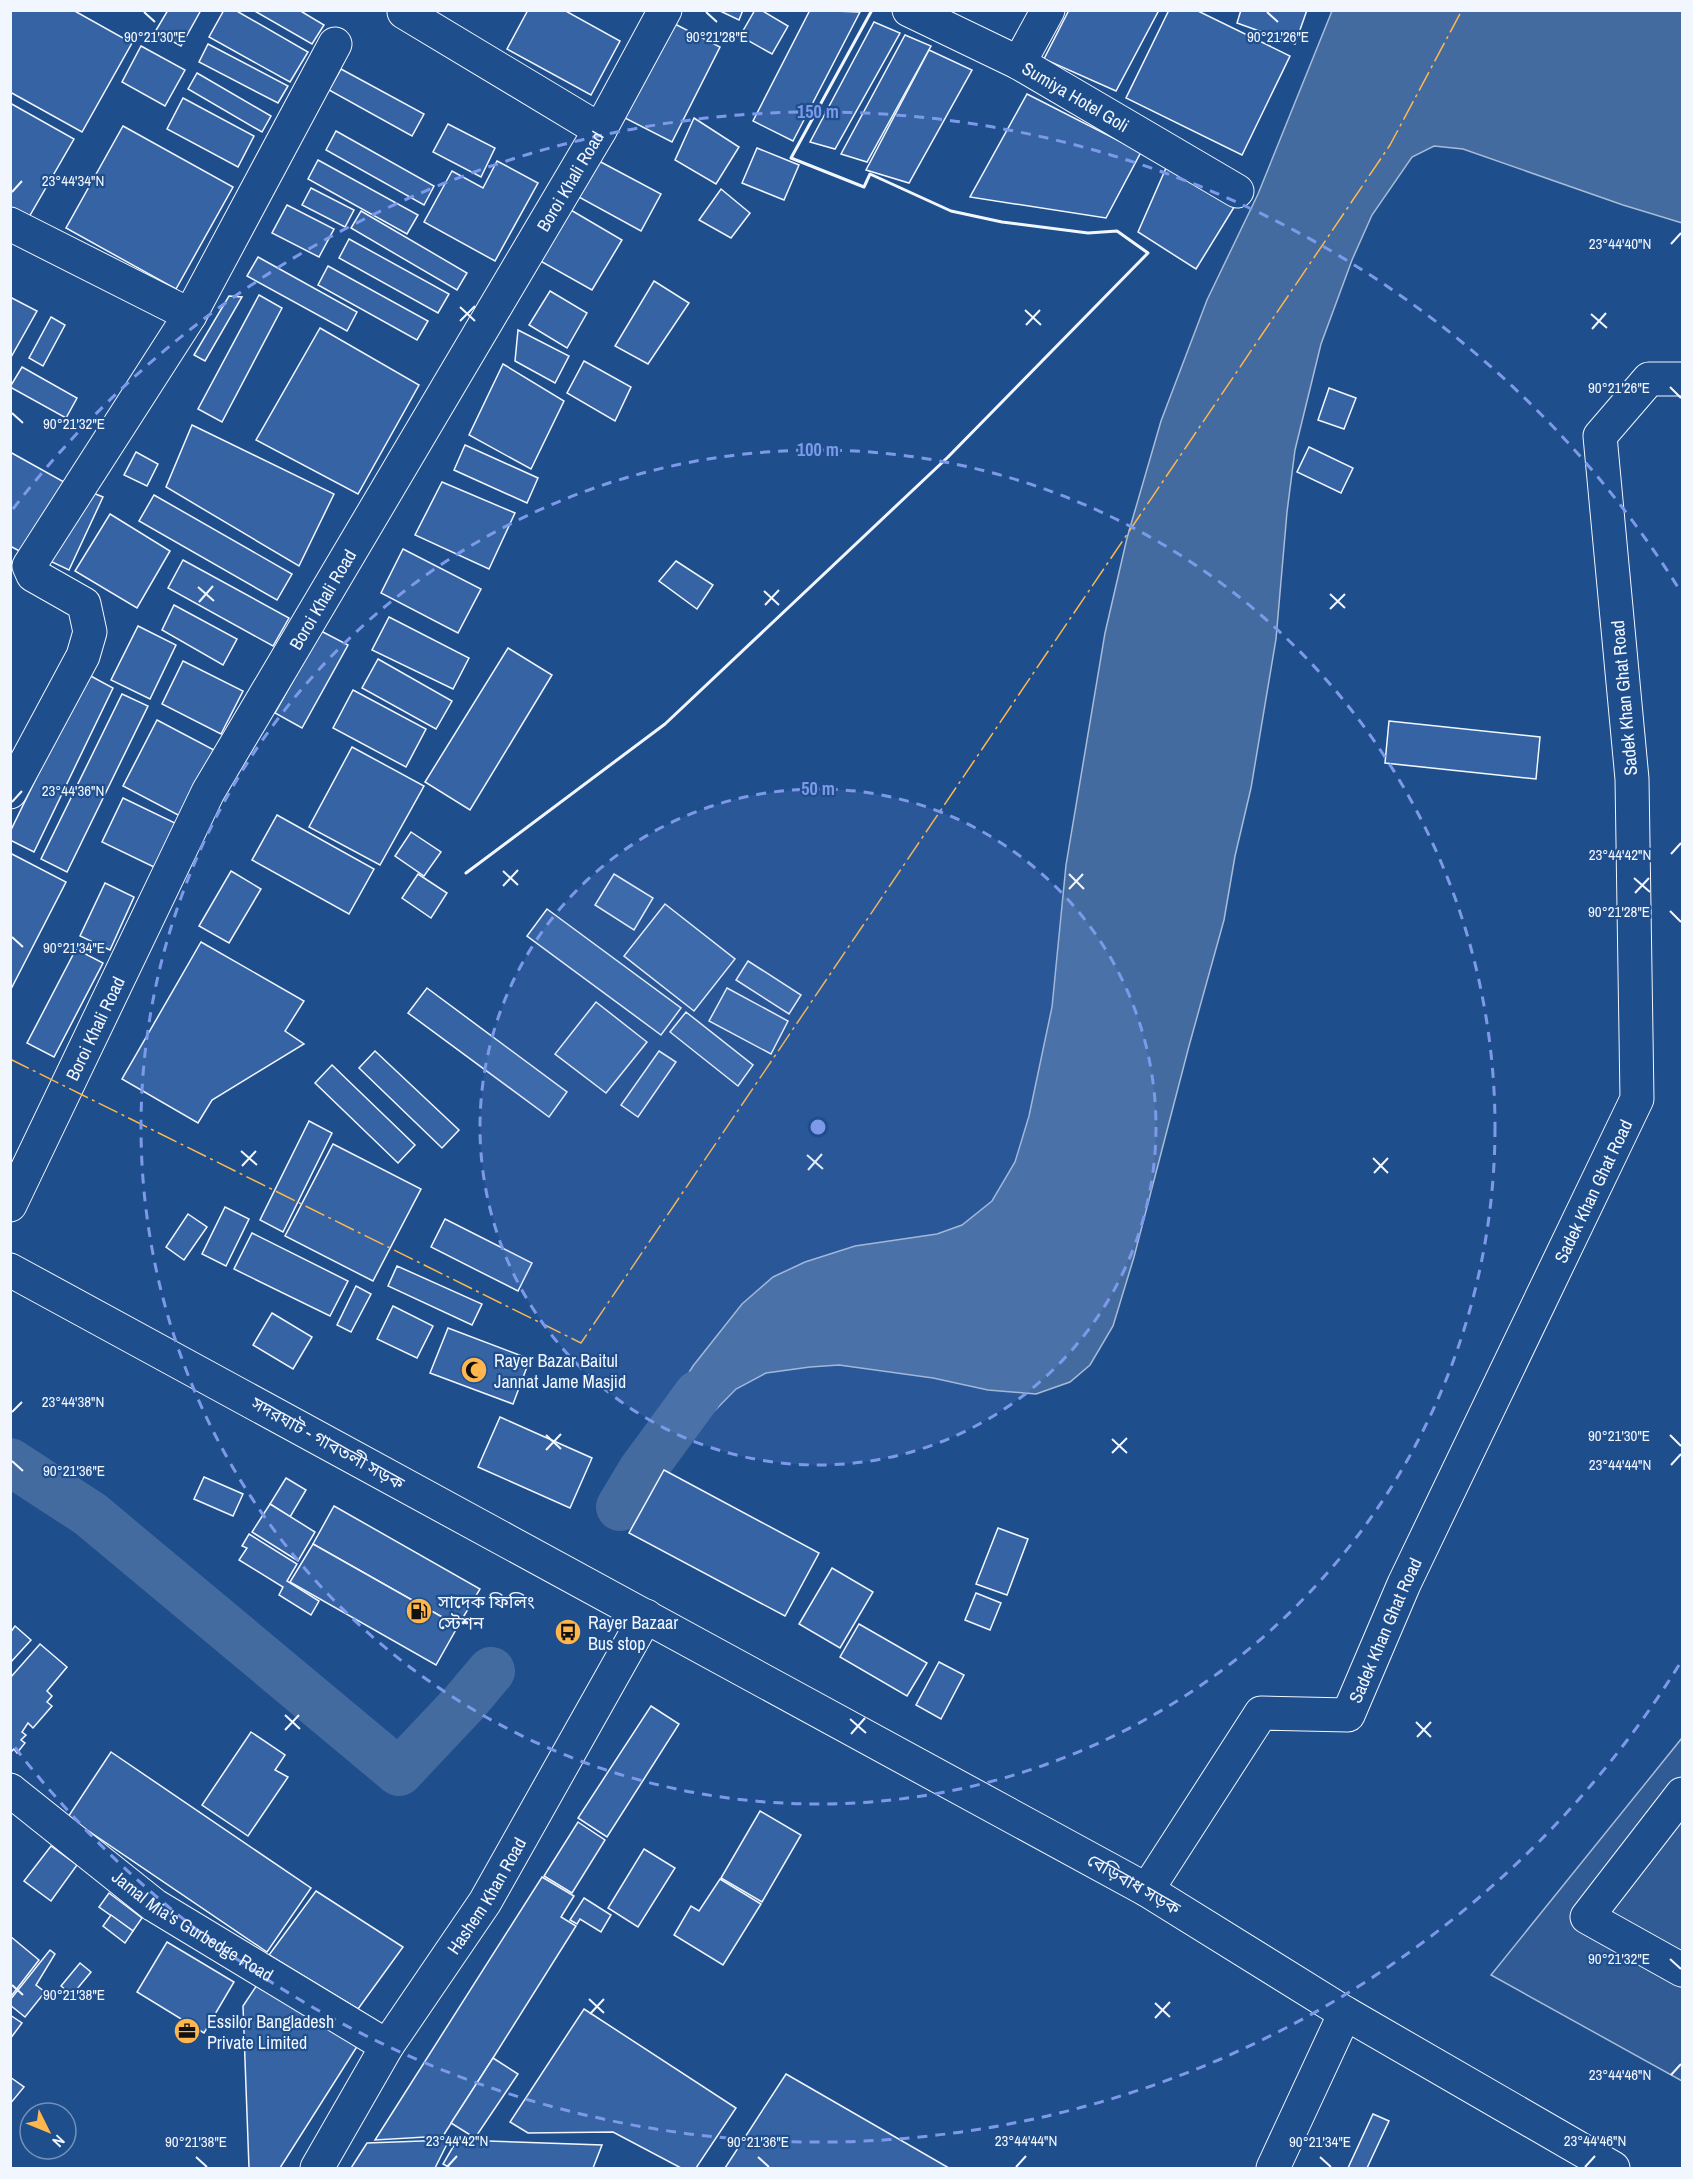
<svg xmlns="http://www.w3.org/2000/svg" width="1693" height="2179" viewBox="0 0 1693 2179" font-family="'Archivo Narrow','Noto Sans Bengali',sans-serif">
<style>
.green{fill:#305b95;stroke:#a8bbd7;stroke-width:1.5}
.water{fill:#446ba0;stroke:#a8bbd7;stroke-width:1.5}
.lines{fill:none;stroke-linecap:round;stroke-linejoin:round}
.canal{stroke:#446ba0;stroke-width:48}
.building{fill:#3563a3;stroke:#f2f6ff;stroke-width:1.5}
.minor-casing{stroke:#f2f6ff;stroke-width:35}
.highway-casing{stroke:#f2f6ff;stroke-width:35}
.minor{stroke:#1f4e8c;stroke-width:33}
.highway{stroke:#1f4e8c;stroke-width:33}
.wall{stroke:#f2f6ff;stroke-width:3}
.power{stroke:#ffb74d;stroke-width:1.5;stroke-dasharray:21 4.5 3 4.5;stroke-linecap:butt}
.ticks{fill:none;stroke:#f2f6ff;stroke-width:2}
.ring{fill:none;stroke:#7d9aea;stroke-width:3;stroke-dasharray:10 8}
.labels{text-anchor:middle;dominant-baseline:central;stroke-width:4.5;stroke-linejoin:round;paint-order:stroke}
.street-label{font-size:18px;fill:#f2f6ff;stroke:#1f4e8c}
.poi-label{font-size:18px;fill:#f2f6ff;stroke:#1f4e8c;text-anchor:start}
.ticks-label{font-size:15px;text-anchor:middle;fill:#f2f6ff;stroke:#1f4e8c;stroke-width:4.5;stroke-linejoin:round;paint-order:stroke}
.centre{fill:#7d9aea;stroke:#1f4e8c;stroke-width:3}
.ring-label{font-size:18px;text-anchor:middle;font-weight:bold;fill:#7d9aea;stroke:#1f4e8c;stroke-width:4.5;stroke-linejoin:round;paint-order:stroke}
</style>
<rect width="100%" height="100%" fill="#1f4e8c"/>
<path class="green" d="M1682 1738V2081L1491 1975Z"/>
<path class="water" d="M1332 11H1682V223L1623 205 1463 149 1434 146 1412 157 1372 215 1352 260 1321 344 1295 450 1287 512 1276 639 1251 788 1235 856 1224 920 1189 1046 1134 1257 1113 1326 1090 1365 1070 1382 1036 1394 988 1390 933 1378 839 1365 810 1367 766 1373 736 1389 680 1446 670 1452 660 1450 658 1442 678 1390 693 1366 742 1304 773 1277 805 1262 855 1246 937 1234 962 1225 992 1201 1015 1162 1029 1116 1052 1007 1066 865 1105 633 1127 538 1161 421 1207 300 1258 194Z"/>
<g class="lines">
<g class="canal">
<path d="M10 1462 90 1514 399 1772 465 1702 491 1671"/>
<path d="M620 1507 641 1472 698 1394"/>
</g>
</g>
<g class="building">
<path d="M10 10H73L132 43 82 132 10 92Z"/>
<path d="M168 10H201L181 46 155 32Z"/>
<path d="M224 10H235L308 52 290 82 209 37Z"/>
<path d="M253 10H299L324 25 312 44Z"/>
<path d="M528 10H564L620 41 591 95 507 49Z"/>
<path d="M718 10H743L739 20Z"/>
<path d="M755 10H761L788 26 772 54 740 36Z"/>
<path d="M810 10 860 12 793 141 753 121Z"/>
<path d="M1069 10H1159L1116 91 1044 59Z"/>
<path d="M1169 10H1196L1290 56 1242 155 1126 98Z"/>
<path d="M1241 10H1307L1295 44 1237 23Z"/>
<path d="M669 21 720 47 672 142 621 116Z"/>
<path d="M874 22 900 33 835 149 810 142Z"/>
<path d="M905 35 931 46 867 162 841 154Z"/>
<path d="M208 44 288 86 278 103 199 62Z"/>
<path d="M141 46 185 70 165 106 122 82Z"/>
<path d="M929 50 972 70 909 183 866 170Z"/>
<path d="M341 69 424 114 412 136 329 90Z"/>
<path d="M197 73 271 116 262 132 188 89Z"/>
<path d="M1027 94 1141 152 1106 218 970 197Z"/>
<path d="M183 98 254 136 238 167 167 129Z"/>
<path d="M10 103 74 139 29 217 10 207Z"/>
<path d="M694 118 739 147 716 184 675 160Z"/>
<path d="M448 124 495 148 481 177 433 152Z"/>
<path d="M123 126 233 187 176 289 66 228Z"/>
<path d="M336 131 434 186 424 205 326 150Z"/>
<path d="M757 148 799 165 784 200 742 183Z"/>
<path d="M318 160 418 215 407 234 308 179Z"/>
<path d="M597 160 661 194 641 231 577 196Z"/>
<path d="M497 161 538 183 495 261 424 222 452 171 483 188Z"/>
<path d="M1166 168 1236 204 1196 269 1138 232Z"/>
<path d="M311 188 354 210 345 227 302 205Z"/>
<path d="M721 189 750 213 731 238 699 220Z"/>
<path d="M287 205 334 229 319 257 272 233Z"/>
<path d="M564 206 622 240 592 290 535 258Z"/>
<path d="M361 211 467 273 457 290 351 228Z"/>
<path d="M349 239 449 294 438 313 339 258Z"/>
<path d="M258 257 357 312 347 331 247 276Z"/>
<path d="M328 266 428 321 417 340 318 285Z"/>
<path d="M654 281 689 303 648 364 615 346Z"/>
<path d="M550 291 587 313 567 348 529 325Z"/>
<path d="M259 295 282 308 222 422 198 409Z"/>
<path d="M229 296 242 297 205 361 194 355Z"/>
<path d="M10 297 37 311 10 359Z"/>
<path d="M51 317 65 325 43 366 29 358Z"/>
<path d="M320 328 419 385 358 494 256 440Z"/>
<path d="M518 330 569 356 555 383 515 361Z"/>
<path d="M584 361 631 387 615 421 567 393Z"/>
<path d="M503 364 564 401 531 469 469 435Z"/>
<path d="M22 367 77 398 66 418 10 387Z"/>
<path d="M1329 388 1356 398 1344 429 1318 420Z"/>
<path d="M192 425 334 494 299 566 166 487Z"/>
<path d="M465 445 538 478 527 503 454 470Z"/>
<path d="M1309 447 1353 468 1341 493 1297 472Z"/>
<path d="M10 452 64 482 25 554 10 546Z"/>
<path d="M136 452 158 464 147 486 124 475Z"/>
<path d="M442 482 515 513 489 569 415 535Z"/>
<path d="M83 489 103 497 69 570 50 561Z"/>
<path d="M154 495 292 574 277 600 139 521Z"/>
<path d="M110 514 170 551 137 608 75 571Z"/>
<path d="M403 549 481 589 458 633 381 593Z"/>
<path d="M183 560 289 618 273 646 168 588Z"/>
<path d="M676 561 713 585 697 609 659 581Z"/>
<path d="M174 605 237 639 223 665 162 630Z"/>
<path d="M389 617 469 658 453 689 372 650Z"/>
<path d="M138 626 176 645 150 699 111 680Z"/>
<path d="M321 631 348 645 302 728 275 713Z"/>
<path d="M508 648 552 675 470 810 425 782Z"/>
<path d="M378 659 452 701 436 729 362 688Z"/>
<path d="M183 661 243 691 221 734 162 704Z"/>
<path d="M87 674 113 688 34 852 10 840V832Z"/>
<path d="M353 690 426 729 406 767 333 728Z"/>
<path d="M122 694 148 706 67 872 41 859Z"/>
<path d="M157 720 214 750 180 816 123 786Z"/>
<path d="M1389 721 1540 737 1536 779 1385 763Z"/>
<path d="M352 747 424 786 380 865 309 827Z"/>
<path d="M123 798 177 824 156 868 102 842Z"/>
<path d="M277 815 374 869 349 914 252 860Z"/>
<path d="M411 832 441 852 424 876 395 856Z"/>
<path d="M10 853 66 882 10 991Z"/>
<path d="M231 871 261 889 229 943 199 926Z"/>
<path d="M418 874 447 893 431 918 402 898Z"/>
<path d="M614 874 653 898 634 930 595 905Z"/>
<path d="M105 883 134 897 110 950 80 936Z"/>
<path d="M665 904 735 959 694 1011 624 956Z"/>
<path d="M547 909 681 1008 661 1035 527 936Z"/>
<path d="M201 942 304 1001 285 1031 304 1044 212 1100 198 1123 122 1079Z"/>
<path d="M76 949 103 963 54 1057 27 1043Z"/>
<path d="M748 961 801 995 789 1014 736 980Z"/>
<path d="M427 988 567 1092 549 1117 408 1013Z"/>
<path d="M727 988 788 1021 771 1054 709 1021Z"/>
<path d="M596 1002 647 1042 606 1093 555 1054Z"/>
<path d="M686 1012 753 1065 738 1086 670 1032Z"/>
<path d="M375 1051 459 1130 442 1148 359 1068Z"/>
<path d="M659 1051 676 1062 638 1117 621 1105Z"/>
<path d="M332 1065 415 1145 398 1163 315 1083Z"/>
<path d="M309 1121 332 1133 283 1232 260 1220Z"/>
<path d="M333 1144 421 1189 373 1281 285 1236Z"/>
<path d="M225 1207 249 1219 226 1266 202 1254Z"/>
<path d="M188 1214 207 1227 184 1260 166 1247Z"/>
<path d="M445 1219 532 1263 518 1291 431 1247Z"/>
<path d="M252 1233 348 1281 330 1316 234 1269Z"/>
<path d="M397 1266 482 1304 472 1325 388 1286Z"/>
<path d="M356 1286 371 1294 351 1332 337 1325Z"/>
<path d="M393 1306 433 1326 417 1358 377 1339Z"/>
<path d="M272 1313 312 1337 293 1369 253 1345Z"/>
<path d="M448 1328 530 1359 513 1404 430 1373Z"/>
<path d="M500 1417 592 1458 570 1508 478 1467Z"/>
<path d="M664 1470 819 1553 785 1616 629 1533Z"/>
<path d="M204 1477 243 1494 233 1516 194 1499Z"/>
<path d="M286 1478 306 1490 290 1517 270 1504Z"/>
<path d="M270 1504 315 1532 298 1561 252 1532Z"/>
<path d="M334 1506 480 1589 458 1626 313 1544Z"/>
<path d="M998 1528 1028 1539 1007 1595 976 1584Z"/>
<path d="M249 1534 297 1564 287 1581 319 1601 311 1615 279 1595 283 1587 239 1560 247 1548 242 1546Z"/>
<path d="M313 1544 458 1626 436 1665 290 1582Z"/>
<path d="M832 1568 873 1592 840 1648 799 1624Z"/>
<path d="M976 1593 1001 1603 990 1630 965 1620Z"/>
<path d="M859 1624 927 1663 907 1696 840 1657Z"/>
<path d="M15 1626 31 1640 10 1663V1633Z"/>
<path d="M40 1644 67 1667 47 1691 52 1696 47 1702 52 1706 33 1728 28 1723 22 1732 26 1735 21 1740 25 1743 17 1753 14 1749 10 1753V1678Z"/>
<path d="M939 1662 964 1675 941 1719 916 1705Z"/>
<path d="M651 1706 679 1724 607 1837 578 1818Z"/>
<path d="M251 1732 285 1755 275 1770 288 1777 248 1836 202 1805Z"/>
<path d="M111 1752 311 1888 267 1952 68 1817Z"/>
<path d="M760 1811 801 1835 762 1902 721 1878Z"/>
<path d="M578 1822 605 1840 572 1893 544 1876Z"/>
<path d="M51 1846 77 1865 51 1901 24 1881Z"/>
<path d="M644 1849 675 1868 638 1927 608 1908Z"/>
<path d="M542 1877 574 1896 561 1917 576 1926 493 2058 443 2136 375 2140Z"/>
<path d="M720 1879 761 1904 723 1965 674 1935 691 1906 699 1911Z"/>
<path d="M316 1891 403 1947 358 2009 269 1955Z"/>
<path d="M109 1893 142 1918 133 1931 99 1907Z"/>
<path d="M584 1898 611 1915 601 1932 580 1919 577 1924 570 1920Z"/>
<path d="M111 1915 133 1931 125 1943 103 1926Z"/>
<path d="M10 1936 39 1960 12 1995 10 1994Z"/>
<path d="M167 1942 234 1982 204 2033 137 1992Z"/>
<path d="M50 1950 55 1954 36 1985 45 1992 25 2017 10 2005V2000Z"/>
<path d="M80 1963 91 1972 72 1995 61 1986Z"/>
<path d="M259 1982 358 2045 280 2168H249L243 2006Z"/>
<path d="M584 2009 736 2108 696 2168H681L613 2132 528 2133 510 2122Z"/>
<path d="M10 2015 22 2023 10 2039Z"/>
<path d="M493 2058 518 2074 475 2138 451 2123Z"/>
<path d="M786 2074 949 2168H725Z"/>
<path d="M10 2077 24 2087 10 2104Z"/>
<path d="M1373 2114 1389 2121 1367 2168H1348Z"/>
<path d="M449 2140 435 2168H351L367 2143Z"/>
<path d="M457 2140 602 2145 593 2168H450L443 2164Z"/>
</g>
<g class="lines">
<defs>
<g id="minor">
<path id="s1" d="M909 10 1019 63 1237 191"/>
<path d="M404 12 600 130"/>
<path d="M1019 63 1048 10"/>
<path d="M10 224 190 315"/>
<path d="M10 792 83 656 90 632 84 604 33 575 29 566 190 315 335 44"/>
<path id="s2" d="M10 1205 208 792 600 130 665 10"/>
<path id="s3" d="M10 1790 154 1905 387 2046"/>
<path d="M1682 1794 1587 1917 1682 1970"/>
<path id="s4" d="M1147 1890 1261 1713 1348 1715 1404 1584 1637 1099 1632 779 1600 436 1649 379H1682"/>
<path id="s5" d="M317 2168 387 2046 485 1902 646 1616"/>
<path d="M1273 2168 1345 2013"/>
</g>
<path id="highway" d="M10 1270 1147 1890 1345 2013 1613 2168"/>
</defs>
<use href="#minor" class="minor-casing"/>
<use href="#highway" class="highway-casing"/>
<use href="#minor" class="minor"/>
<use href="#highway" class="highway"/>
<path class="wall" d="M466 873 665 724 948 457 1148 253 1117 231 1088 233 1002 222 951 211 870 174 864 187 791 158 872 10"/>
<path class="power" d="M10 1059 581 1343 1390 145 1462 10"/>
</g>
<path class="ticks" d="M144 12 155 22M706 12 717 22M1267 12 1278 22M12 192 22 181M1671 244 1681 233M460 307 475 321M1025 310 1041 325M1591 314 1607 328M460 321 475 306M1026 325 1040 310M1592 329 1606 313M1670 387 1681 398M12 413 23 423M198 587 214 601M764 591 779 605M1330 594 1345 608M199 602 213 586M765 605 779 590M1330 609 1345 594M12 802 22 791M1671 854 1681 843M503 871 518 885M1069 874 1084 889M1634 878 1650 892M503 886 518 870M1069 889 1083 874M1635 893 1649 878M1670 911 1681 922M12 937 23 947M241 1151 257 1165M807 1155 823 1169M1373 1158 1388 1173M242 1166 256 1151M808 1170 822 1154M1374 1173 1388 1158M12 1412 22 1402M546 1435 561 1449M1670 1435 1681 1446M1112 1439 1127 1453M546 1450 561 1434M1112 1453 1127 1438M12 1461 23 1471M1671 1465 1681 1454M285 1715 300 1729M850 1719 866 1733M1416 1722 1431 1737M285 1730 299 1715M851 1734 865 1718M1417 1737 1431 1722M1670 1959 1681 1969M12 1985 23 1995M589 1999 604 2013M1155 2003 1170 2017M590 2014 604 1999M1155 2018 1170 2002M1671 2075 1681 2064M196 2157 207 2167M758 2157 769 2167M1320 2157 1331 2167M447 2167 457 2156M1016 2167 1026 2156M1585 2167 1595 2156"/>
<circle cx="818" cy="1127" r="338" fill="#7d9aea" fill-opacity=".12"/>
<g class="ring">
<circle cx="818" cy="1127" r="338"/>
<circle cx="818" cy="1127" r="677"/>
<path d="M1679 1665A1015 1015 0 0 1 13 1745M13 509A1015 1015 0 0 1 1679 589"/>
</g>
<defs>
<symbol id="mosque-disc" viewBox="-11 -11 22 22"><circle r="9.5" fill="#ffb74d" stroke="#1f4e8c"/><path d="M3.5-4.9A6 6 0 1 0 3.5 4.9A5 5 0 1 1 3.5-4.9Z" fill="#111"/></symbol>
<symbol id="fuel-disc" viewBox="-11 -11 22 22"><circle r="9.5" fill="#ffb74d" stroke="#1f4e8c"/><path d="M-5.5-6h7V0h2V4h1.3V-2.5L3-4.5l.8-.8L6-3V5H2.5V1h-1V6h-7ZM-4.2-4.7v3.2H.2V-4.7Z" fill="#111"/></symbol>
<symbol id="bus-disc" viewBox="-11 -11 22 22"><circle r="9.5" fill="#ffb74d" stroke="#1f4e8c"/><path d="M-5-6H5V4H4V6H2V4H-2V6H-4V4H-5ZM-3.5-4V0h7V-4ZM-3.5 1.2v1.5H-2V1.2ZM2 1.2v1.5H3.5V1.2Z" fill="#111"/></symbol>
<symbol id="office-disc" viewBox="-11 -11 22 22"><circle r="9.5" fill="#ffb74d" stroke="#1f4e8c"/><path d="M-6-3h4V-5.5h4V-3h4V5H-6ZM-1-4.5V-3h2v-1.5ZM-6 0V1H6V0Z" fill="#111"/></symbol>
</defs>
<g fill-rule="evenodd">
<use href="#mosque-disc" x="459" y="1355" width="30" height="30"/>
<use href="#fuel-disc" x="404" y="1596" width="30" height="30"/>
<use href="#bus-disc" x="553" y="1617" width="30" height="30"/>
<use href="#office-disc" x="172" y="2016" width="30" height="30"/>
</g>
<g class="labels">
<g class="street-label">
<text stroke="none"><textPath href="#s1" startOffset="188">Sumiya Hotel Goli</textPath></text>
<text stroke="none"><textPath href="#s2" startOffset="1168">Boroi Khali Road</textPath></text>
<text stroke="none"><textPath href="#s2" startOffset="682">Boroi Khali Road</textPath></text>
<text transform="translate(1624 698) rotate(-95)">Sadek Khan Ghat Road</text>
<text stroke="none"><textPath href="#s2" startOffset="196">Boroi Khali Road</textPath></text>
<text stroke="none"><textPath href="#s4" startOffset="876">Sadek Khan Ghat Road</textPath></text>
<text transform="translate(328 1443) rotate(29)">সদরঘাট - গাবতলী সড়ক</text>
<text stroke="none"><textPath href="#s4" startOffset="390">Sadek Khan Ghat Road</textPath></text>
<text transform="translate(1134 1884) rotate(30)">বেড়িবাধ সড়ক</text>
<text stroke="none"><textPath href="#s5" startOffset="321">Hashem Khan Road</textPath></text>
<text stroke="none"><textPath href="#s3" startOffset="228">Jamal Mia's Gurbedge Road</textPath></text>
</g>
<g class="poi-label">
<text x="494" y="1360">Rayer Bazar Baitul<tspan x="494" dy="21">Jannat Jame Masjid</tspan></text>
<text x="438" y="1601">সাদেক ফিলিং<tspan x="438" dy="21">স্টেশন</tspan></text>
<text x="588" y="1622">Rayer Bazaar<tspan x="588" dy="21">Bus stop</tspan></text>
<text x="207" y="2021">Essilor Bangladesh<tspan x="207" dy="21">Private Limited</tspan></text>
</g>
</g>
<g class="ticks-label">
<text x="155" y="42">90°21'30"E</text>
<text x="717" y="42">90°21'28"E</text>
<text x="1278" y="42">90°21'26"E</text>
<text x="73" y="186">23°44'34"N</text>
<text x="1620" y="249">23°44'40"N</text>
<text x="1619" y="393">90°21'26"E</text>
<text x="74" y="429">90°21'32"E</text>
<text x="73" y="796">23°44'36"N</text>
<text x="1620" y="860">23°44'42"N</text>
<text x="1619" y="917">90°21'28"E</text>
<text x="74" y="953">90°21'34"E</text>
<text x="73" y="1407">23°44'38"N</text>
<text x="1619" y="1441">90°21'30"E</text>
<text x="1620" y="1470">23°44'44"N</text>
<text x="74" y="1476">90°21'36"E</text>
<text x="1619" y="1964">90°21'32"E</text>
<text x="74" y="2000">90°21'38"E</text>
<text x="1620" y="2080">23°44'46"N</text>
<text x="457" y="2146">23°44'42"N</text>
<text x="1026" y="2146">23°44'44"N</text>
<text x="1595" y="2146">23°44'46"N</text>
<text x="196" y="2147">90°21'38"E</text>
<text x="758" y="2147">90°21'36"E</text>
<text x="1320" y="2147">90°21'34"E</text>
</g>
<circle cx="818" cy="1127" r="9" class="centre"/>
<g class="ring-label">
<text x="818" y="118">150 m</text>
<text x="818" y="456">100 m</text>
<text x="818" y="795">50 m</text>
</g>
<rect width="1693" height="2179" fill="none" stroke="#f2f6ff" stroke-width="24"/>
<g transform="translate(48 2131) rotate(133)"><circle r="28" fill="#1f4e8c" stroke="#7391ba" stroke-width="1.5"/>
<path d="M0-4.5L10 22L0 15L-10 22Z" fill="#ffb74d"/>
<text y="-9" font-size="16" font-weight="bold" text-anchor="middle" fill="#f2f6ff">N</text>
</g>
</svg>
